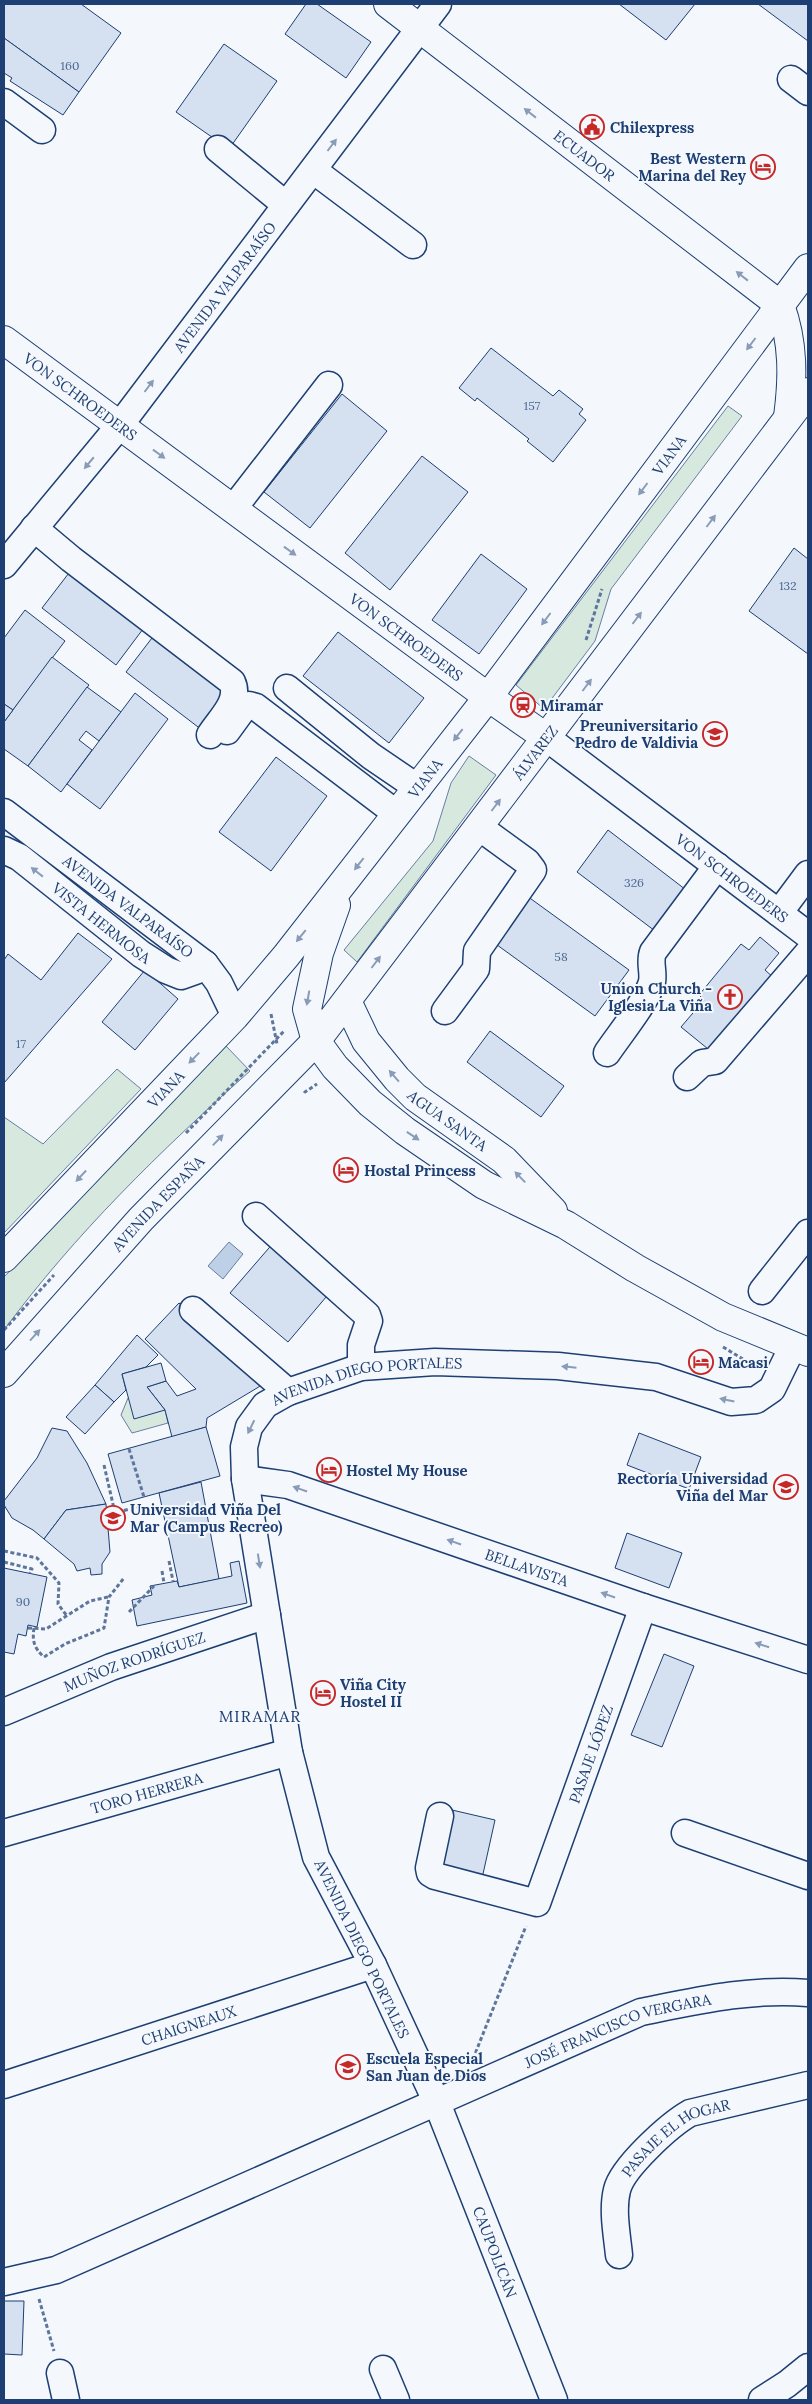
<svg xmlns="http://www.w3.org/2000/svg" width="812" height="2404" viewBox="0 0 812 2404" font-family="Lora,serif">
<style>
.green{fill:#d7e8df;stroke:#687fa3}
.water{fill:#bed0e5;stroke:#687fa3}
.building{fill:#d5e0f0;stroke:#1d3f73}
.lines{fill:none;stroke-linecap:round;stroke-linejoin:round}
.minor-casing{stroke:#1d3f73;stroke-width:29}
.major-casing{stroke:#1d3f73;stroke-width:30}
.path{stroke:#5e769c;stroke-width:3;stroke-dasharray:4 2.5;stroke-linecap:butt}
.minor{stroke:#f4f7fb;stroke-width:26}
.major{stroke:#f4f7fb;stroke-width:28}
.oneway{fill:#889bb7}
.labels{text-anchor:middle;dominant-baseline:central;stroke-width:4;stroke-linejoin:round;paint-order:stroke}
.number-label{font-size:12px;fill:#4b6792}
.poi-label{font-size:15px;font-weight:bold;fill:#1d3f73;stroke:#f4f7fb;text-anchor:start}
.street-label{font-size:15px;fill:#1d3f73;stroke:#f4f7fb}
.neighbourhood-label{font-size:16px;letter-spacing:1px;fill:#1d3f73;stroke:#f4f7fb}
</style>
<rect width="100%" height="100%" fill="#f4f7fb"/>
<g class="green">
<path d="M728 406 742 416 611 589 595 641 544 709 516 685Z"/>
<path d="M469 756 496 775 357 962 344 950 433 841 451 783Z"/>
<path d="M226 1046 250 1071C161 1150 75 1234 4 1330V1277Z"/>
<path d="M117 1069 141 1089 4 1233V1117L43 1144Z"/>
<path d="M128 1398 165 1410 168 1423 132 1433 121 1415Z"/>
</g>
<path class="water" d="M229 1242 243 1254 223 1279 208 1266Z"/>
<g class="building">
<path d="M4 4H81L121 33 79 92 4 38Z"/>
<path d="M306 4H317L371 42 346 78 285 34Z"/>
<path d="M619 4H695L666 40Z"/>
<path d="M758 4H808V41Z"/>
<path d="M4 38 79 92 63 115 10 81 12 78 4 73Z"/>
<path d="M224 44 277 81 229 149 176 112Z"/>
<path d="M491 348 553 396 559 390 583 409 579 414 586 420 553 462 527 441 529 439 477 398 475 401 459 388Z"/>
<path d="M342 394 387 431 310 528 264 492Z"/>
<path d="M422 456 468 492 390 590 345 553Z"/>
<path d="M794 548 808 559V654L749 611Z"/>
<path d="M481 554 527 589 479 654 432 620Z"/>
<path d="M72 569 146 625 116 665 42 608Z"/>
<path d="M25 610 65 641 13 710 4 704V638Z"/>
<path d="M338 632 424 698 389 743 303 676Z"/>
<path d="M155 634 231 692 202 730 126 672Z"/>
<path d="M52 657 89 685 28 766 4 749V722Z"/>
<path d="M87 687 121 712 99 741 86 731 79 740 92 750 61 792 28 766Z"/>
<path d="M135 693 168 719 100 809 67 784Z"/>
<path d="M4 704 13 710 4 722Z"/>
<path d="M276 757 327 796 271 871 219 832Z"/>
<path d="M608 830 690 893 659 934 577 872Z"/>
<path d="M527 896 629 970 595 1016 493 942Z"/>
<path d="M78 933 112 959 4 1083V960L8 954 41 980Z"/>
<path d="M760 937 779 953 765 970 775 979 713 1053 681 1027 704 1000 699 995 741 944 749 950Z"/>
<path d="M145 970 178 999 135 1050 102 1022Z"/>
<path d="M490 1031 564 1086 541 1117 467 1062Z"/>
<path d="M275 1241 332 1290 288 1342 230 1293Z"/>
<path d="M179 1303 267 1382 207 1418 206 1427 172 1437 165 1410 147 1387 166 1381 177 1396 196 1389 145 1339Z"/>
<path d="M137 1335 158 1355 146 1367 122 1374 126 1390 114 1402 95 1385Z"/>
<path d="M161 1363 166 1381 147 1387 165 1410 134 1419 122 1374Z"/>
<path d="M95 1385 114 1402 85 1434 66 1417Z"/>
<path d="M206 1427 220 1476 122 1503 108 1454Z"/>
<path d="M52 1428 67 1431 87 1463 106 1504 66 1510 44 1539 33 1530 12 1518 4 1505V1501L37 1458Z"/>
<path d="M639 1433 701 1457 689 1489 627 1465Z"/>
<path d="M201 1482 219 1579 179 1587 159 1493Z"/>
<path d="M106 1504 110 1552 102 1564V1574L91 1575 90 1568 77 1571 74 1564 44 1539 66 1510Z"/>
<path d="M627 1533 682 1553 669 1588 615 1568Z"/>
<path d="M239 1561 247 1603 137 1626 132 1600 152 1595 150 1586 177 1581 179 1587 232 1576 230 1563Z"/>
<path d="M4 1568 47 1577 37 1627 28 1625 26 1636 18 1634 14 1654 4 1652Z"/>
<path d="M664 1654 694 1666 662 1747 631 1735Z"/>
<path d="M452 1810 495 1820 481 1883 437 1872Z"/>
<path d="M4 2301H24L22 2355 4 2354Z"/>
</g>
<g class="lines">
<defs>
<g id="minor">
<path d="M791 79 808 92"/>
<path d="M4 102 42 130"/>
<path d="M218 149 286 205"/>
<path d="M313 170 413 245"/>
<path d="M233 509 329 385"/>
<path d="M34 528 71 559 232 682C241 701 220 719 210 735"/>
<path id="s1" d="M4 565 120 425 438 4"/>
<path d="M287 688 371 756 418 788"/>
<path d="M227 731 243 709 249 705 256 707 397 814"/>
<path id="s2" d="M547 738 808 935"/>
<path id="s3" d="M4 812 205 964 219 983 235 1016"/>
<path id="s4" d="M4 850 19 857 141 954 166 970 181 976 195 971 205 964"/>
<path d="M779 913 808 874"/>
<path d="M445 1011 476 969 477 951 533 870 527 862 479 827"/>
<path d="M607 1053C619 1035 647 1001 652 982 654 971 649 962 653 952L717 866"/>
<path d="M687 1077 702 1063 715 1061 808 953"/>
<path d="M256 1216 367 1315 369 1321 361 1345V1367"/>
<path d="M762 1291 808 1233"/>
<path d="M193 1310 288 1392"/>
<path id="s5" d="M245 1479 288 1485 643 1607 808 1660"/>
<path id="s6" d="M4 1712 111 1667 267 1615"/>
<path id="s7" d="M440 1816 429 1868 430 1873 435 1876 537 1903 643 1607"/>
<path id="s8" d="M4 1833 289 1752"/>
<path d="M685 1833 808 1876"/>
<path id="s9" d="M4 2085 373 1965"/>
<path id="s10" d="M619 2255C617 2235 612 2210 617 2190 622 2168 669 2125 690 2113L808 2085"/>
<path id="s11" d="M4 2282 56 2270 641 2012C696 2001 752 1988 808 1993"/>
<path d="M383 2369 396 2400"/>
<path d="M60 2373 66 2400"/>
<path id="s12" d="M554 2400 437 2103 373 1965 316 1857 289 1752 245 1479 244 1447 249 1427 265 1405 288 1392 361 1367 435 1362 558 1366 656 1377 731 1402 756 1400 772 1389 793 1346"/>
<path d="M762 2400 787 2384 808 2367"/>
</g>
<g id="major">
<path id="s13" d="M388 4 780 305"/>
<path d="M780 305C794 343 793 379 788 417"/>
<path id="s14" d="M4 340 488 697 547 738"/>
<path d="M336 905 319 953 307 1009 316 1041 335 1067 370 1103 405 1131 484 1185 566 1225 635 1268 723 1317 808 1352"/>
<path id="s15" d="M347 1001 366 1041 397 1079 415 1097 504 1160 553 1211"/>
<path id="s16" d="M4 1258 235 1016 286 956 488 697 808 268"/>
<path id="s17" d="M4 1373 141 1219 316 1041 808 392"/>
</g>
</defs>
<use href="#minor" class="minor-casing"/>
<use href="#major" class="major-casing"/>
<g class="path">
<path d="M586 640 602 589"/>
<path d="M271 1014 277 1044"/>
<path d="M304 1091 305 1092 317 1084"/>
<path d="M186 1133 285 1030"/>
<path d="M4 1330 54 1275"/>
<path d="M723 1347 756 1367"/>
<path d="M129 1449 144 1497"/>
<path d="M104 1465 115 1513 137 1507"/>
<path d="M4 1551 37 1558 59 1583 58 1604 67 1616"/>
<path d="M169 1561 173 1581"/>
<path d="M4 1562 32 1569 30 1573"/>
<path d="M162 1571 164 1583"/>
<path d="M129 1612 154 1586"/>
<path d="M28 1628 46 1629 90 1601 108 1597"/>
<path d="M34 1628C32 1641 34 1648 44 1657L65 1644 104 1628 109 1597 124 1578"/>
<path d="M473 2059 526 1926"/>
<path d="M39 2299 54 2351"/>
</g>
<use href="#minor" class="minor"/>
<use href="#major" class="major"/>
</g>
<defs><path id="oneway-solid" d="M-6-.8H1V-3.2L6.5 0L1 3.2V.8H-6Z" transform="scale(1.25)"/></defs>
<g class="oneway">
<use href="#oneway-solid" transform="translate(530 113) rotate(-142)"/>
<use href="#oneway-solid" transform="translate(332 145) rotate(-53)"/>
<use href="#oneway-solid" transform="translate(742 276) rotate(-142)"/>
<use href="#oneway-solid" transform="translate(751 344) rotate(127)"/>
<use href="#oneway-solid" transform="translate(149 386) rotate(-53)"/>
<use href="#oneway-solid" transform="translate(159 454) rotate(36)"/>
<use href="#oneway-solid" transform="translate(89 463) rotate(130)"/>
<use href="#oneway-solid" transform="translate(643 489) rotate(127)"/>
<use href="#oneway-solid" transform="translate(711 521) rotate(-53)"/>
<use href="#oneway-solid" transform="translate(290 551) rotate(36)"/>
<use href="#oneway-solid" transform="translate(637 618) rotate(-53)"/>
<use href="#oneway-solid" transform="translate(546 619) rotate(127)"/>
<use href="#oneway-solid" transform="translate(587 685) rotate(-53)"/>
<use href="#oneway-solid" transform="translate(458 735) rotate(128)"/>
<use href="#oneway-solid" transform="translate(496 805) rotate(-53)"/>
<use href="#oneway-solid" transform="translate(359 864) rotate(128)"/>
<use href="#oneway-solid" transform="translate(37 872) rotate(-142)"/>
<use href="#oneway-solid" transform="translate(301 936) rotate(129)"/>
<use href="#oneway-solid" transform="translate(376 962) rotate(-53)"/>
<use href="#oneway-solid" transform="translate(308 998) rotate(100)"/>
<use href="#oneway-solid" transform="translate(194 1058) rotate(134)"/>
<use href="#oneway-solid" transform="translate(394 1076) rotate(-131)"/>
<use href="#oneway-solid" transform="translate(413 1136) rotate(34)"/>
<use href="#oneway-solid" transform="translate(218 1140) rotate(-46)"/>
<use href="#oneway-solid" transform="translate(81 1176) rotate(133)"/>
<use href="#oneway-solid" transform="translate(520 1177) rotate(-134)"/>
<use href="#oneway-solid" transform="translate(35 1335) rotate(-48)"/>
<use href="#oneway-solid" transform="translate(569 1367) rotate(-174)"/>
<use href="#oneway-solid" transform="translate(727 1400) rotate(-168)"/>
<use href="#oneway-solid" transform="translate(251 1427) rotate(116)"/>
<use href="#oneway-solid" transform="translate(300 1489) rotate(-161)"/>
<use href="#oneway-solid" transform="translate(454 1542) rotate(-161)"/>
<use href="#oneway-solid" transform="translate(259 1561) rotate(81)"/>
<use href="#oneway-solid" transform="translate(608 1595) rotate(-161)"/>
<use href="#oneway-solid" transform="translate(762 1645) rotate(-162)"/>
</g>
<defs>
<symbol id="civic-ring" viewBox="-11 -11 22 22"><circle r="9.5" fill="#f4f7fb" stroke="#c62828" stroke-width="1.5"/><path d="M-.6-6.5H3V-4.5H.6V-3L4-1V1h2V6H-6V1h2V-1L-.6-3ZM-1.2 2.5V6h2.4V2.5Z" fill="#c62828"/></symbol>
<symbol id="hotel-ring" viewBox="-11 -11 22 22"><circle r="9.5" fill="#f4f7fb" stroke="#c62828" stroke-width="1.5"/><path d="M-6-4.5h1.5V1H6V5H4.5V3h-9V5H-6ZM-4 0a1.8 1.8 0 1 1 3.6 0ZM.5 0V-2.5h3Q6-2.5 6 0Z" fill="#c62828"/></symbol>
<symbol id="station-ring" viewBox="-11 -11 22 22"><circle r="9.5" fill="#f4f7fb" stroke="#c62828" stroke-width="1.5"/><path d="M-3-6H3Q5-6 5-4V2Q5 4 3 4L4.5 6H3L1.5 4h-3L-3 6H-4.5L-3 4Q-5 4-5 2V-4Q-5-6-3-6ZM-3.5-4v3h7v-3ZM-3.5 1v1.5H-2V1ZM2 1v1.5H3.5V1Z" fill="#c62828"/></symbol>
<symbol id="school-ring" viewBox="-11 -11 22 22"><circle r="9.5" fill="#f4f7fb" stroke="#c62828" stroke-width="1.5"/><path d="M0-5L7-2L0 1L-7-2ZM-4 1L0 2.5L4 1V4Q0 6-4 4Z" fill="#c62828"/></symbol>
<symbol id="church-ring" viewBox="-11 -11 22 22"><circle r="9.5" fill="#f4f7fb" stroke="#c62828" stroke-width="1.5"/><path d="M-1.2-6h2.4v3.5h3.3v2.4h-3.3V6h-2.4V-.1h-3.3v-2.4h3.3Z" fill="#c62828"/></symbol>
<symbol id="university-ring" viewBox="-11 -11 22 22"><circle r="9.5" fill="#f4f7fb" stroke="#c62828" stroke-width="1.5"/><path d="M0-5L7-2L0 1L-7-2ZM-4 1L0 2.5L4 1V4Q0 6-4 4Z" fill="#c62828"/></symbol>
</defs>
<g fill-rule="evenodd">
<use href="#civic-ring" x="578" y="113" width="28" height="28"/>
<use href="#hotel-ring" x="749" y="153" width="28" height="28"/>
<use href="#station-ring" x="509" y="691" width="28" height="28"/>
<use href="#school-ring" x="701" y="720" width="28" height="28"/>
<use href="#church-ring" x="716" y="983" width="28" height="28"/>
<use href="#hotel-ring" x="332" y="1156" width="28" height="28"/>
<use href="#hotel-ring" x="687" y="1348" width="28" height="28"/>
<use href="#hotel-ring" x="315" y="1456" width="28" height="28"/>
<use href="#university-ring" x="772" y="1473" width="28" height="28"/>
<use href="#university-ring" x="99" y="1504" width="28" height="28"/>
<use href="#hotel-ring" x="309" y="1679" width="28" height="28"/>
<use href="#school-ring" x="334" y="2053" width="28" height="28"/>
</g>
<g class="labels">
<g class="number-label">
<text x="70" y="65">160</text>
<text x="532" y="405">157</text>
<text x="788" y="585">132</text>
<text x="634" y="882">326</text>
<text x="561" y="956">58</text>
<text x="21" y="1043">17</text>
<text x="23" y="1601">90</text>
</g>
<g class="poi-label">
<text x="610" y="127">Chilexpress</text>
<text x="746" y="158" text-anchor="end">Best Western<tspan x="746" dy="17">Marina del Rey</tspan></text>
<text x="540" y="705">Miramar</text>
<text x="698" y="725" text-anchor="end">Preuniversitario<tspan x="698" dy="17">Pedro de Valdivia</tspan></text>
<text x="712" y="988" text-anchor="end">Union Church -<tspan x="712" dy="17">Iglesia La Viña</tspan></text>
<text x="364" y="1170">Hostal Princess</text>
<text x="718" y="1362">Macasi</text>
<text x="346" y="1470">Hostel My House</text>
<text x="768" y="1478" text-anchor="end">Rectoría Universidad<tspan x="768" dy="17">Viña del Mar</tspan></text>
<text x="130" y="1509">Universidad Viña Del<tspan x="130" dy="17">Mar (Campus Recreo)</tspan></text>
<text x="340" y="1684">Viña City<tspan x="340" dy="17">Hostel II</tspan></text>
<text x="366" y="2058">Escuela Especial<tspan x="366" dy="17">San Juan de Dios</tspan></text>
</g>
<g class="street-label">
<text stroke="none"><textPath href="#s13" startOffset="248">ECUADOR</textPath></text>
<text stroke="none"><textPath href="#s1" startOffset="355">AVENIDA VALPARAÍSO</textPath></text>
<text stroke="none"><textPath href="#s14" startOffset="95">VON SCHROEDERS</textPath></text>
<text stroke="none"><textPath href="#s16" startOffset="1044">VIANA</textPath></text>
<text stroke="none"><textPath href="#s14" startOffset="500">VON SCHROEDERS</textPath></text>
<text stroke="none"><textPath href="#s17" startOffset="818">ÁLVAREZ</textPath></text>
<text stroke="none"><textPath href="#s16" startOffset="639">VIANA</textPath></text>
<text stroke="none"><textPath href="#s2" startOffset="232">VON SCHROEDERS</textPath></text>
<text stroke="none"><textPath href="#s3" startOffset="156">AVENIDA VALPARAÍSO</textPath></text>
<text stroke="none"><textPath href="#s4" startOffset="122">VISTA HERMOSA</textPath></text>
<text stroke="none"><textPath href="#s16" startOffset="234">VIANA</textPath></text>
<text stroke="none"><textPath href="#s15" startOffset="159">AGUA SANTA</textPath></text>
<text stroke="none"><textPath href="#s17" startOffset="229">AVENIDA ESPAÑA</textPath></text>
<text stroke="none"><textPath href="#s12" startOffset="1165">AVENIDA DIEGO PORTALES</textPath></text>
<text stroke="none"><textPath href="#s5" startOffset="296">BELLAVISTA</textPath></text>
<text stroke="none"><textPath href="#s6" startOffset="140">MUÑOZ RODRÍGUEZ</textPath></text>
<text stroke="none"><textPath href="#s7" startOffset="328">PASAJE LÓPEZ</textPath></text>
<text stroke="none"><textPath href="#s8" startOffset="148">TORO HERRERA</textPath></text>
<text transform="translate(362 1949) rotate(64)">AVENIDA DIEGO PORTALES</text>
<text stroke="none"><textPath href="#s9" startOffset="194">CHAIGNEAUX</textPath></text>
<text stroke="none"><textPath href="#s11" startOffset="665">JOSÉ FRANCISCO VERGARA</textPath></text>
<text stroke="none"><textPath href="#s10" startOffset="148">PASAJE EL HOGAR</textPath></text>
<text transform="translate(495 2252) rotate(69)">CAUPOLICÁN</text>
</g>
<g class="neighbourhood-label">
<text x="260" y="1716">MIRAMAR</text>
</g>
</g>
<rect width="812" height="2404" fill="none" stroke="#1d3f73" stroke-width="10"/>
</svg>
